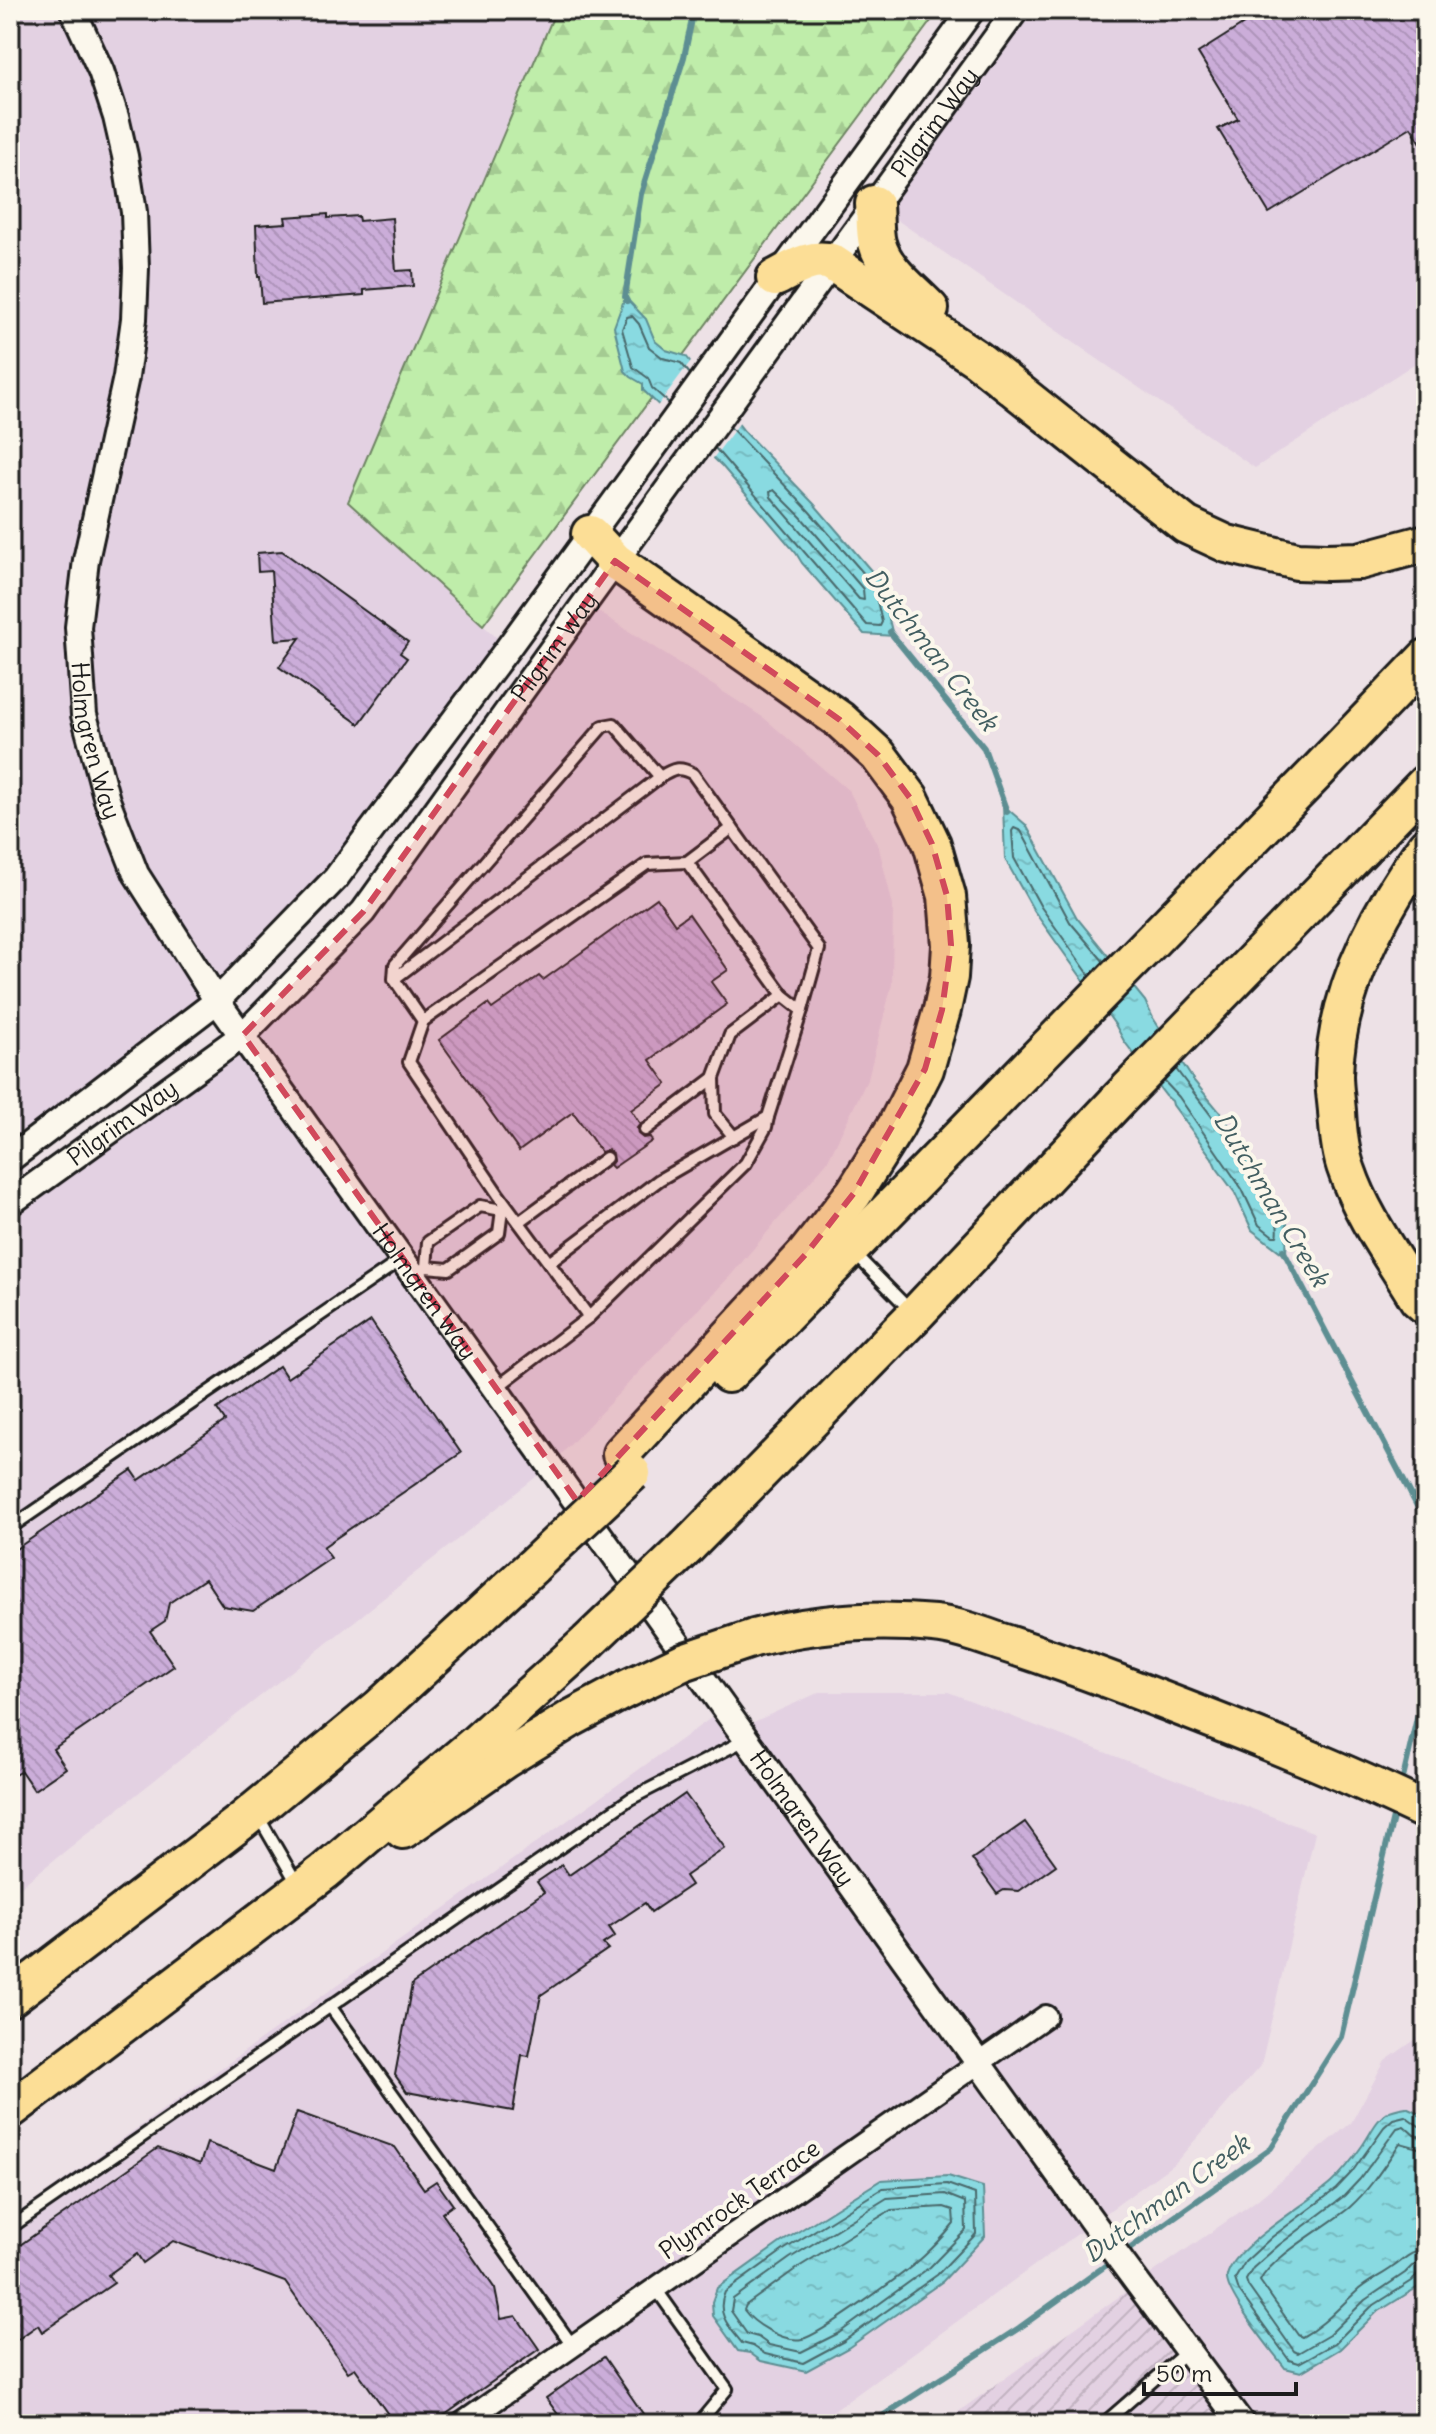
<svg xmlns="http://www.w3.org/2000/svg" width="1436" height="2434" viewBox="0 0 1436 2434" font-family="Delius,sans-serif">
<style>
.built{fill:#e3d1e2}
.industrial{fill:url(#industrial-furrows)}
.forest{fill:url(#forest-firs);stroke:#6e8463;stroke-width:2}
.water{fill:url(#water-ripples);stroke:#5d8e92;stroke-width:2}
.pier{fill:#ede1e6}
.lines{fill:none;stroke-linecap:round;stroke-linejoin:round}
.shore{stroke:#48686b;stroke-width:2}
.stream{stroke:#5d8e92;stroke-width:6}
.building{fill:url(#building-back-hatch);stroke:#1c1c1c;stroke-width:2}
.service-casing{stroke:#1c1c1c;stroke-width:16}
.minor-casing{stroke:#1c1c1c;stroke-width:26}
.tertiary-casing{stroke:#1c1c1c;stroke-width:30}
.motorway-casing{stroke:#1c1c1c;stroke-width:42}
.service{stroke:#fbf7ec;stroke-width:10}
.minor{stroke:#fbf7ec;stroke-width:20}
.tertiary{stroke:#fbf7ec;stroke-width:24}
.motorway{stroke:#fcde96;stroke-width:36}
.motorway-bridge-casing{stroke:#1c1c1c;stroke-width:42;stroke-linecap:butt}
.motorway-bridge{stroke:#fcde96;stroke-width:36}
.marked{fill:#d1495b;fill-opacity:0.2;stroke:#d1495b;stroke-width:6;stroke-dasharray:16 10;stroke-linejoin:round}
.labels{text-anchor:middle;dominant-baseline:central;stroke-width:8;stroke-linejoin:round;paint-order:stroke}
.street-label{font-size:24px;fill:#1c1c1c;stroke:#fbf7ec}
.water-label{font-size:26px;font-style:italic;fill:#425e61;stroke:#fbf7ec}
</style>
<defs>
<pattern id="industrial-furrows" width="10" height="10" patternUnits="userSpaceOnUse" patternTransform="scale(2)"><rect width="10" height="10" fill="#e3d1e2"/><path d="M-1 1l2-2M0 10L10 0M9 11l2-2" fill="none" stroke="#c2b3c1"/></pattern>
<pattern id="forest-firs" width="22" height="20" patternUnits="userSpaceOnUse" patternTransform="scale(2)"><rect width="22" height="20" fill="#bfedaa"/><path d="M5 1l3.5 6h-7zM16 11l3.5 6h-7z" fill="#a4cb92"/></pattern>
<pattern id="water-ripples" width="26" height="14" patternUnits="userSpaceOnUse" patternTransform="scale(2)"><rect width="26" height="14" fill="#89dae1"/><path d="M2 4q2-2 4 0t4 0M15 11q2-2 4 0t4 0" fill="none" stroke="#76bac0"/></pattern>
<pattern id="building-back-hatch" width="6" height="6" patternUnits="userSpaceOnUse" patternTransform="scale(2)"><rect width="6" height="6" fill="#cbadd9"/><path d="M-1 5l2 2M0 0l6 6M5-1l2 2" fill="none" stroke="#ae94ba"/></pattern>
</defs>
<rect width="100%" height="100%" fill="#ede1e6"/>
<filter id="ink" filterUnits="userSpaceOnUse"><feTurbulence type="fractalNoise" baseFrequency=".0125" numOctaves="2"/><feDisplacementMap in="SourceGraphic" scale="16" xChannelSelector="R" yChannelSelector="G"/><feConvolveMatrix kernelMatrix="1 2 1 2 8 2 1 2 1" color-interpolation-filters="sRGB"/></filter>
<g filter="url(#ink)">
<g class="built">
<path d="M10 10H556L348 502 508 648 336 878 217 1001 10 1159Z"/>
<path d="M1016 10H1426V356L1255 468 874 204Z"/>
<path d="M585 603 764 718 849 791 879 848 893 906 892 984 868 1078 827 1162 731 1275 551 1465 10 1895V1203L243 1035 363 912Z"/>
<path d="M820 1692H948L1315 1833 1261 2065 1175 2163 816 2424H10V2219L725 1708 740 1728Z"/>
<path d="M1426 2032V2424H1242L1138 2283 1257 2200 1351 2123 1385 2061Z"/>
</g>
<path class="industrial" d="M1138 2283 1242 2424H941Z"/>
<path class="forest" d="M556 10H939L483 625 348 502Z"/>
<g class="water">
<path d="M625 297 646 319 655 341 666 350 686 356 744 431 814 504 880 581 893 636 864 634 802 563 796 553 722 466 643 390V384L631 377 625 371 614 327Z"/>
<path d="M1003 805 1026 825 1077 918 1145 1001 1153 1018 1194 1081 1223 1116 1263 1177 1287 1223 1286 1256 1252 1230 1235 1193 1216 1167 1212 1158 1173 1105 1172 1101 1166 1096 1124 1041 1116 1026 1034 911 1005 859Z"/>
<path d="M1406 2107 1417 2112 1426 2123V2276L1418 2287 1376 2313 1340 2349 1301 2372 1285 2368C1273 2352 1224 2293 1227 2276 1233 2246 1308 2204 1331 2183 1343 2172 1353 2159 1362 2146 1370 2135 1376 2119 1388 2112 1393 2109 1400 2108 1406 2107Z"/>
<path d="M948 2176 983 2187 985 2236 943 2281 848 2348 806 2371 761 2361 750 2353 738 2351 713 2316 712 2302 717 2288 780 2243 881 2180Z"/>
</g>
<path class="pier" d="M693 358 741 421 711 461 656 408Z"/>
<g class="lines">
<g class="shore">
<path d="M669 403 652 388 648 378 633 367 622 329 627 317 632 316 639 324 649 347 663 358 681 363 690 374"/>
<path d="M715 448 867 625 880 626 882 622 873 584 808 510 730 427"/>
<path d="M774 490 801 517 863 589 864 600 859 599 771 497 770 492Z"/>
<path d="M1090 976 1041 907 1014 858 1012 831 1014 828 1021 831 1070 922 1104 962"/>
<path d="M1164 1081 1179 1097 1242 1189 1259 1225 1273 1236H1277C1287 1205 1196 1098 1176 1069"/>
<path d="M1426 2127 1419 2126 1405 2116 1393 2119 1384 2127 1352 2172 1336 2189 1272 2237 1245 2262 1235 2279 1239 2291 1289 2360 1299 2363 1335 2343 1371 2307 1412 2281 1419 2273 1426 2272"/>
<path d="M1426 2138 1414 2135 1404 2126 1397 2128 1360 2179 1344 2196 1279 2245 1253 2268 1246 2280 1248 2286 1294 2351 1298 2353 1329 2335 1365 2300 1405 2273 1412 2266 1426 2262"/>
<path d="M1426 2150 1400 2143C1385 2165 1370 2189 1350 2207 1328 2226 1271 2257 1260 2281L1298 2335 1302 2337C1324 2325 1337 2309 1356 2292 1366 2282 1381 2276 1393 2267 1405 2259 1410 2251 1426 2250"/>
<path d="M947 2184 975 2194 976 2234 937 2275 844 2341 803 2363 765 2354 753 2346 742 2343C729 2327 715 2313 725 2292L785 2249 883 2188Z"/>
<path d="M945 2194 965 2202 966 2230 930 2267 839 2333 801 2352 769 2345 758 2337 747 2334 731 2311 733 2299 790 2258 887 2198Z"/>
<path d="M944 2207 953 2210 954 2224C945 2235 935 2246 924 2256 909 2270 819 2336 802 2339 784 2343 753 2323 744 2310L746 2305 797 2268 891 2210Z"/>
</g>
<g class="stream">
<path d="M627 301 625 297 641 194 684 57 694 10"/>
<path d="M890 632 984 748 1007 812"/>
<path d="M1283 1250 1426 1523"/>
<path d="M1401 1787 1426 1679"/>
<path d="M1121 2255 1271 2148 1341 2037 1395 1809"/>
<path d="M870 2424 1019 2328 1112 2261"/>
</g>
</g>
<g class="building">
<path d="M1266 10H1426V151L1411 127 1269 213 1218 129 1238 119 1198 53Z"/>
<path d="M328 214V218L358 216 359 221 392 218 396 271 412 270 413 286 364 290V295L262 303 260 277H258L256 225 286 223 285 217Z"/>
<path d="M282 551 408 642 400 653 407 658 359 724 279 667 300 638 276 640 271 571 258 572 257 553Z"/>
<path d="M657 898 675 924 689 914 728 970 711 982 727 1004 650 1060 667 1084 631 1110 640 1124 637 1128 638 1134 643 1138 650 1137 652 1141 613 1168 610 1165 614 1160 613 1154 608 1150 601 1152 573 1112 519 1151 439 1040 488 1004 492 1009 539 976 543 980Z"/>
<path d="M371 1321 461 1453 323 1547 331 1558 253 1611 223 1606 205 1579 169 1603 165 1621 150 1631 174 1666 53 1749 66 1768 34 1790 21 1771 10 1778V1553L132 1470 139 1480 225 1421 217 1409 279 1366 287 1378Z"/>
<path d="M685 1794 725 1848 685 1876 691 1885 651 1912 645 1903 609 1927 615 1936 603 1944 608 1949 541 1995 529 2056 522 2055 513 2111 407 2092 395 2075 412 1984 544 1892 537 1882 562 1865 569 1875Z"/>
<path d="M1025 1822 1056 1865 1019 1891 1004 1890 997 1894 972 1859Z"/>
<path d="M297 2112 395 2147 424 2189 436 2181 453 2205 442 2213 495 2289 501 2319 516 2316 539 2349 432 2424H395L355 2368 348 2372 285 2282 173 2241 143 2263 137 2254 108 2275 114 2283 42 2332 38 2325 10 2345V2252L158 2148 200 2164 207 2143 276 2169Z"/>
<path d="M604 2357 650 2424H565L546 2398Z"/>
</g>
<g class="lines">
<defs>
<g id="service">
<path d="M660 777C673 769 679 766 693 774L819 949 802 1010"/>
<path d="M687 862 783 995 802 1010 768 1117 659 1180 549 1263 498 1194 409 1062 423 1021 647 864Z"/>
<path d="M687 862 732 828"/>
<path d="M394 979 660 777 614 724 603 726 395 965 394 979 423 1021"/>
<path d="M714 1078 715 1114 734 1137"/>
<path d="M645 1130 714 1078 730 1035 783 995"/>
<path d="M519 1222 606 1158"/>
<path d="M854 1253 910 1310"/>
<path d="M549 1263 589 1317"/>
<path d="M415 1274 426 1267 449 1269 499 1233 502 1210 480 1206 428 1242 426 1267"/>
<path d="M496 1388 589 1317 746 1163 766 1127 768 1117"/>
<path d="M10 1528 401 1260"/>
<path d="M258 1816 298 1885"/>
<path d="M330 2006 573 2346"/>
<path d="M10 2228 630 1799 747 1739"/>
<path d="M656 2289 727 2389 698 2424"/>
<path d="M1103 2424 1186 2352"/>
</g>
<path id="minor" d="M461 2424 1046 2016"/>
<g id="tertiary">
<path id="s1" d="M73 10 101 71 116 117 125 156 134 212 136 268 134 319 126 377 86 560 78 627 84 715 107 800 136 874 217 1001 1104 2238 1242 2424"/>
<path d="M10 1159 217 1001 336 878 508 648 972 10"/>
<path id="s2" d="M10 1203 243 1035 363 912 585 603 1016 10"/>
</g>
<g id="motorway">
<path d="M874 204C875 216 874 231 877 243 884 270 911 289 930 309"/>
<path d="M775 278C793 269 811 256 831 262L977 359 1186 525 1227 544 1297 561 1327 562 1359 561 1426 543"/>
<path d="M590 534 615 561 840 720 878 755 910 798 932 844 947 896 951 945 949 977 942 1010 925 1069 896 1126 854 1193 805 1255 621 1454"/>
<path d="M1426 846C1378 912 1336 991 1334 1075 1334 1087 1336 1099 1337 1111 1338 1131 1340 1153 1347 1171 1363 1218 1393 1257 1418 1299L1426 1306"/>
<path d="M728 1374 1315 774 1426 658"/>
<path d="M687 1547 915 1315 1120 1098 1426 783"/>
<path d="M754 1638C813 1623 873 1618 934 1624 956 1626 978 1634 998 1641 1039 1654 1078 1668 1118 1683 1222 1723 1326 1763 1426 1811"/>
<path d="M403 1830 504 1760 572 1718 626 1689"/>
<path d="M10 1998 242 1821 379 1708 533 1566"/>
<path d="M10 2110 324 1872 475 1744 588 1642"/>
</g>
</defs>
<use href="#service" class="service-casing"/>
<use href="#minor" class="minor-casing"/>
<use href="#tertiary" class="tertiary-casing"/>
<use href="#motorway" class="motorway-casing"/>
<use href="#service" class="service"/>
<use href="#minor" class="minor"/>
<use href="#tertiary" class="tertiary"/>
<use href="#motorway" class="motorway"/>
<defs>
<g id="motorway-bridge">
<path d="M533 1566 632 1473"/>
<path d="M588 1642 687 1547"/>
<path d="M626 1689 683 1662 754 1638"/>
</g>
</defs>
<use href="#motorway-bridge" class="motorway-bridge-casing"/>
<use href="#motorway-bridge" class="motorway-bridge"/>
</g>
</g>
<path class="marked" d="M615 561 840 720 878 755 910 798 932 844 947 896 951 945 942 1010 925 1069 854 1193 805 1255 577 1501 243 1035 363 912Z"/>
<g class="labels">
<g class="street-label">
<text stroke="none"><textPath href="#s2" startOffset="1434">Pilgrim Way</textPath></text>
<text stroke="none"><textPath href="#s2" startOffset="786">Pilgrim Way</textPath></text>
<text stroke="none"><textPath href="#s1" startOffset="748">Holmgren Way</textPath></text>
<text stroke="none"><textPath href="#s2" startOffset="138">Pilgrim Way</textPath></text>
<text stroke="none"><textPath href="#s1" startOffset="1396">Holmgren Way</textPath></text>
<text stroke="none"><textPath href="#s1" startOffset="2044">Holmgren Way</textPath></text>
<text transform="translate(739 2199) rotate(-35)">Plymrock Terrace</text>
</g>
<g class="water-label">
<text transform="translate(932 649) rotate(52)">Dutchman Creek</text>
<text transform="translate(1272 1199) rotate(59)">Dutchman Creek</text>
<text transform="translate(1166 2198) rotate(-36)">Dutchman Creek</text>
</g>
</g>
<rect width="1436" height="2434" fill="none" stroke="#fbf7ec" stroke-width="40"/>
<rect x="20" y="20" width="1396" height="2394" fill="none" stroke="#1c1c1c" stroke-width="3" filter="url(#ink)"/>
<path d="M1144 2382v12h152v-12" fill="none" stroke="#1c1c1c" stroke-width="4"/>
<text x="1156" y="2382" font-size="24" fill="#1c1c1c" stroke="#fbf7ec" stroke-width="6" paint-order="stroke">50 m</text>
</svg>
